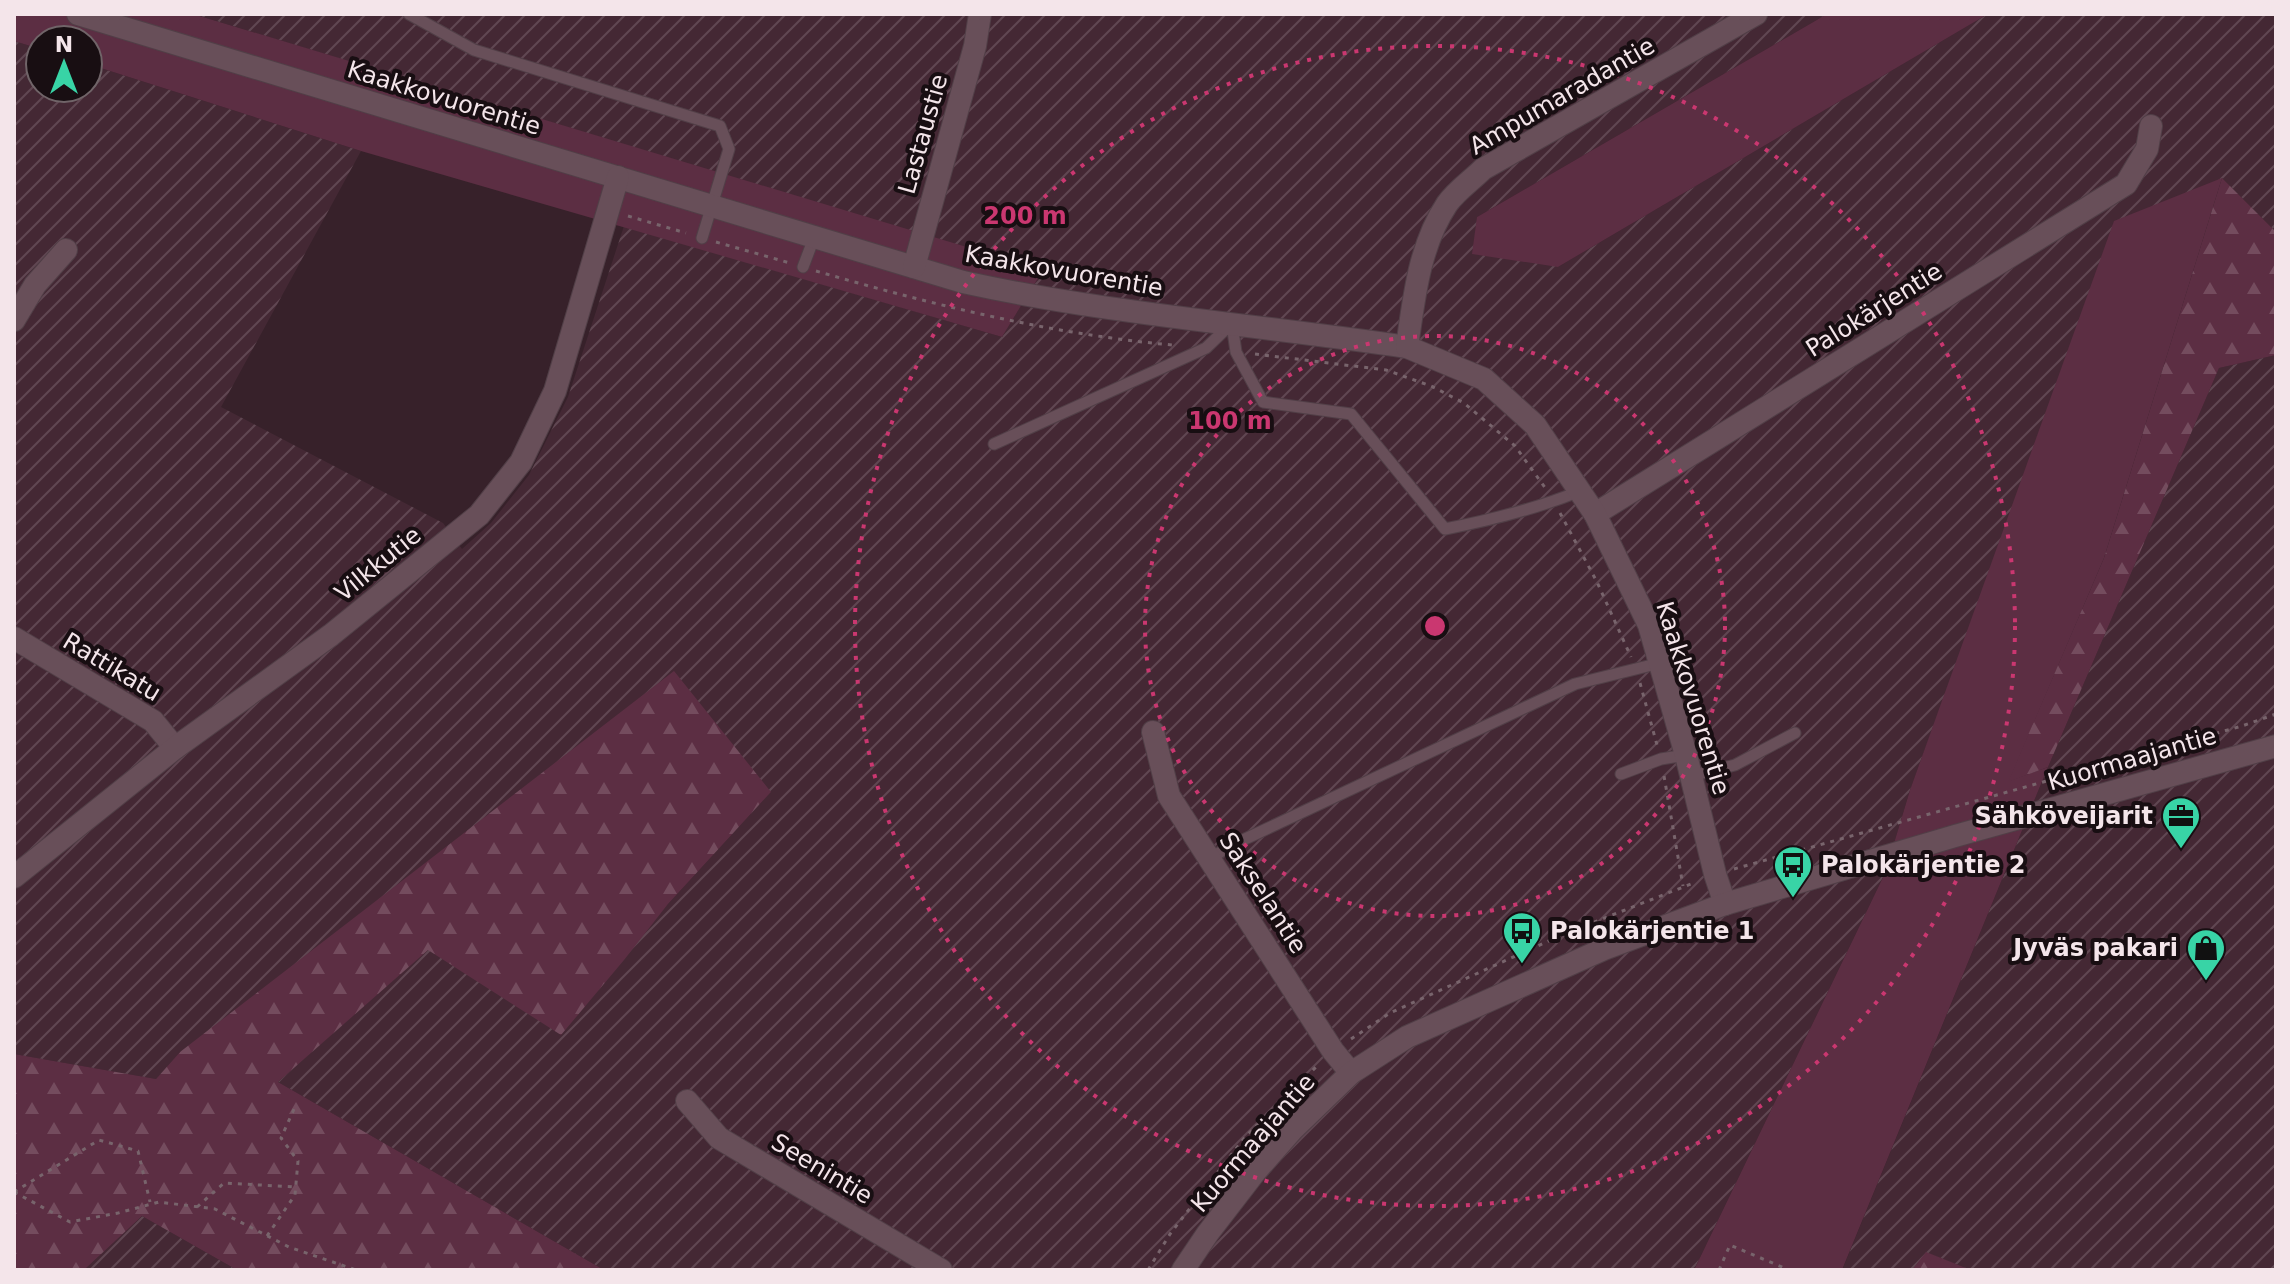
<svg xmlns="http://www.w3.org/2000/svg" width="2290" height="1284" viewBox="0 0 2290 1284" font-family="'DejaVu Sans',sans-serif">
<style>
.industrial{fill:url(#industrial-furrows)}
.grass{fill:#5c2e43}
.forest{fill:url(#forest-firs)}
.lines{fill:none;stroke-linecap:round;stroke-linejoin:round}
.service-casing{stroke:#513f47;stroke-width:13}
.minor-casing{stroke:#513f47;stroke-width:24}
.tertiary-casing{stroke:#513f47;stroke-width:24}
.path{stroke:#78646c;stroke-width:3;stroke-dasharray:4 6;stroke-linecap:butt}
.service{stroke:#684f59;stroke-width:11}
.minor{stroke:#684f59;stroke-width:22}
.tertiary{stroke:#684f59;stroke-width:22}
.ring{fill:none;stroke:#ca3770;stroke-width:4;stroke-dasharray:4 8}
.labels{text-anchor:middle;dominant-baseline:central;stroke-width:8;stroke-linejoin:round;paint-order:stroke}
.street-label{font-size:24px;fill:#f4e5ea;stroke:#180e12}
.poi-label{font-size:24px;font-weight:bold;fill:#f4e5ea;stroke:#180e12;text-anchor:end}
.centre{fill:#ca3770;stroke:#180e12;stroke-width:4}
.ring-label{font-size:24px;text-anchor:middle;font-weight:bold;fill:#ca3770;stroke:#180e12;stroke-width:8;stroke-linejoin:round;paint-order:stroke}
</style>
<defs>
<pattern id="industrial-furrows" width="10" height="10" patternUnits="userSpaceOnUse" patternTransform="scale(2)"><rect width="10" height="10" fill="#442834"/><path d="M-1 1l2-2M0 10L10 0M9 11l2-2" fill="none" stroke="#604752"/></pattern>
<pattern id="forest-firs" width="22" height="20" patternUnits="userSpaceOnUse" patternTransform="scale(2)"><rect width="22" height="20" fill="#5c2e43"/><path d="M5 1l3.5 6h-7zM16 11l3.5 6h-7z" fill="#744c5e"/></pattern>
</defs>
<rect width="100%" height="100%" fill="#37212a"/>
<g class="industrial">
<path d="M193 14H1827L1477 217 1558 267 1988 14H2276V232L2222 178 1933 727 1910 790 1885 873 1694 1270H604L278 1082 428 949 561 1034 668 904 771 792 180 1052 156 1079 14 1054V41L40 49V88H88V64L361 151 221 407 443 523 462 549 491 523 529 475 568 397 624 226 1002 337 1042 271Z"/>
<path d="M2276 355V1270H1971L1927 1253 1912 1270 1843 1268 2048 767 2219 368Z"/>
<path d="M142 1216 237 1270H84Z"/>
</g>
<g class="grass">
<path d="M14 14H193L1043 270 1002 337 361 151 88 64V40H40V49L14 41Z"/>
<path d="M1827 14H1988L1558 267 1472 254 1477 217Z"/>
<path d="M2222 178 2104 558 2009 781 2048 767 1842 1270H1694L1885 873 1910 790 2114 221Z"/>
</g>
<g class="forest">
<path d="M2222 178 2276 232V355L2219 368 2048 767 2008 782 2104 558Z"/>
<path d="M674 671 771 792 668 904 624 960 561 1035 428 950 278 1082 604 1270H237L142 1216 84 1270H14V1054L156 1079 180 1052Z"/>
<path d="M1926 1252 1971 1270H1912Z"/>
</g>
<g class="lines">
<defs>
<g id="service">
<path d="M409 14 474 50 720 126 729 149 702 238"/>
<path d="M803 267 814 238"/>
<path d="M1232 324 1236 352 1263 402 1351 414 1445 529C1491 520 1536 509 1580 491"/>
<path d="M994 444 1206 348 1231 324"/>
<path d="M1621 774 1661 759 1686 755"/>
<path d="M1691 776 1735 765 1795 733"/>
<path d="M1210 859 1228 847 1575 684 1660 663"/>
</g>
<g id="minor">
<path d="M78 14 963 282C1109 314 1259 325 1407 347"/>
<path d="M914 267 975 46 980 14"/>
<path d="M14 320 35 285 66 250"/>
<path d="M1595 514 2126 184 2147 149 2151 126"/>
<path d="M14 638 153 721 175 748"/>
<path d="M1153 732 1169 796 1333 1051 1351 1073"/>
<path d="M14 877 175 748 331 635 479 515 521 462 555 391 618 177"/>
<path d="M687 1101 719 1138 941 1270"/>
</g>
<g id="tertiary">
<path d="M1725 904 1715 874 1686 755 1649 625 1595 514 1535 425 1484 379 1407 347C1414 298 1419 246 1447 204 1456 191 1472 180 1483 169L1756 14"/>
<path d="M1183 1270 1208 1233 1255 1172 1293 1129 1351 1073 1407 1037 1604 949 1725 904 1955 836 2276 746"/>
</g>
</defs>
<use href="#service" class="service-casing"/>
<use href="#minor" class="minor-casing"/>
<use href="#tertiary" class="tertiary-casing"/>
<g class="path">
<path d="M628 216 686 233"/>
<path d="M716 242 790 263"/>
<path d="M816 271C933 305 1051 334 1172 345"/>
<path d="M1255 354 1386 370 1431 386 1464 403 1515 446 1546 489"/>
<path d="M1560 513 1597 582 1631 657"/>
<path d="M1640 683 1657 745"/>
<path d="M1664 776 1683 886"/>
<path d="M1734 869 2242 726 2276 714"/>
<path d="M1351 1039 1390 1013 1564 934 1696 882"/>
<path d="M14 1192 70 1222 118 1213 159 1202 215 1209 289 1247 356 1270"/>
<path d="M14 1192 99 1140 138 1151 150 1202"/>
<path d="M197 1207 224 1183 296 1187"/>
<path d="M267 1236 295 1195 298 1161 281 1138 295 1107"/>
<path d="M1148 1270 1170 1234 1245 1137 1317 1066"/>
<path d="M1719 1270 1730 1245 1789 1270"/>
</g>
<use href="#service" class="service"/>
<use href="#minor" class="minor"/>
<use href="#tertiary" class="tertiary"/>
</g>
<g class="ring">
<circle cx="1435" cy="626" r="290"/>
<circle cx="1435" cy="626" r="580"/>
</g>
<defs>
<symbol id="office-pin" viewBox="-11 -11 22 30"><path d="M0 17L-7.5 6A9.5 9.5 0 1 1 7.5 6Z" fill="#38d4a6" stroke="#180e12"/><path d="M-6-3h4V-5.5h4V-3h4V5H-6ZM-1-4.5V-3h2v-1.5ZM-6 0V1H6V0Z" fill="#111"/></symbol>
<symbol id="bus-pin" viewBox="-11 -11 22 30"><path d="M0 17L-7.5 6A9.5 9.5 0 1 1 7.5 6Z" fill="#38d4a6" stroke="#180e12"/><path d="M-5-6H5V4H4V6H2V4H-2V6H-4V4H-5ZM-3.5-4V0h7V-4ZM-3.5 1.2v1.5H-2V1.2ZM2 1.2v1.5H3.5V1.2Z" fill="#111"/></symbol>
<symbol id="shop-pin" viewBox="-11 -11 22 30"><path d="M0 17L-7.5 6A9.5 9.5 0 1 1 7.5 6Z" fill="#38d4a6" stroke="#180e12"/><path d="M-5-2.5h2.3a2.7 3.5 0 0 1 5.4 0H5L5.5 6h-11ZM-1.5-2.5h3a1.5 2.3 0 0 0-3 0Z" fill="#111"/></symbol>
</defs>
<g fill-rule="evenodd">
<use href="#office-pin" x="2159" y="794" width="44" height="60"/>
<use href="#bus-pin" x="1771" y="843" width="44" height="60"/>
<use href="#bus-pin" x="1500" y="909" width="44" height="60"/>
<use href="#shop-pin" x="2184" y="926" width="44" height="60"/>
</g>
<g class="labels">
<g class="street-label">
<text transform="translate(1562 96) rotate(-30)">Ampumaradantie</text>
<text transform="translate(444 98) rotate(17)">Kaakkovuorentie</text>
<text transform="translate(923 134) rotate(-74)">Lastaustie</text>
<text transform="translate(1064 271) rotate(10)">Kaakkovuorentie</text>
<text transform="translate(1874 310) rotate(-32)">Palokärjentie</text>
<text transform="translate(378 564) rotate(-39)">Vilkkutie</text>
<text transform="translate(112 667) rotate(31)">Rattikatu</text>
<text transform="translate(1693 698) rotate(73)">Kaakkovuorentie</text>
<text transform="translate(2132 759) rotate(-16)">Kuormaajantie</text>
<text transform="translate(1263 893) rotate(57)">Sakselantie</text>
<text transform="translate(1253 1143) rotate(-49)">Kuormaajantie</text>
<text transform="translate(822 1169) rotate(31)">Seenintie</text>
</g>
<g class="poi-label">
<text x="2153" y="816">Sähköveijarit</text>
<text x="1821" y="865" text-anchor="start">Palokärjentie 2</text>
<text x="1550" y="931" text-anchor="start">Palokärjentie 1</text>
<text x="2178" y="948">Jyväs pakari</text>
</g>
</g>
<circle cx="1435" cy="626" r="12" class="centre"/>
<g class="ring-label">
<text x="1025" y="224">200 m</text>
<text x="1230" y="429">100 m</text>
</g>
<rect width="2290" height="1284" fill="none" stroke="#f4e5ea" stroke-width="32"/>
<g transform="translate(64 64)"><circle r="38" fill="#180e12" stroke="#706468" stroke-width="2"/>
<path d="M0-6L14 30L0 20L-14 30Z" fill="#38d4a6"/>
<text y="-12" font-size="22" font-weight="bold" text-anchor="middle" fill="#f4e5ea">N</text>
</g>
</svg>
